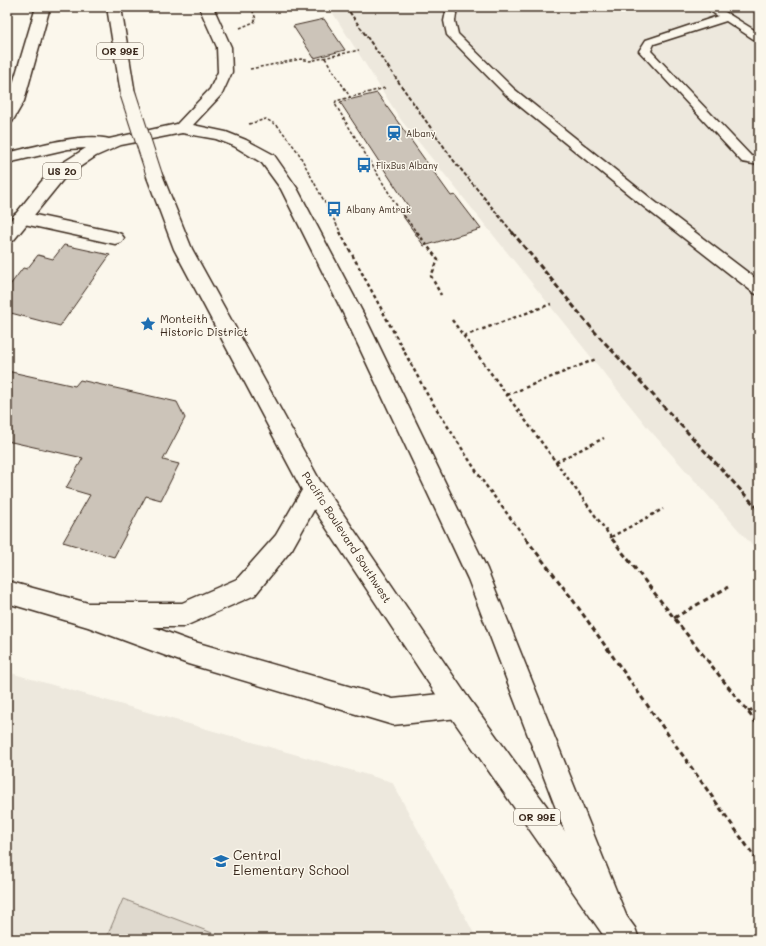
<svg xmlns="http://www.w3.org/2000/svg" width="766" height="946" viewBox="0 0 766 946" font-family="Mali,sans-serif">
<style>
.built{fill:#ede8dd}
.green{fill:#dfd9ce;stroke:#8d8276}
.building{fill:#ccc4b9;stroke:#3b2a1e}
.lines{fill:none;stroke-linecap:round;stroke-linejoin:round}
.service-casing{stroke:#3b2a1e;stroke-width:3}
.minor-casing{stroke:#3b2a1e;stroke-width:3}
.primary-casing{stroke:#3b2a1e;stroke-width:3}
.trunk-casing{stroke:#3b2a1e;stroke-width:3}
.path-far2{stroke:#3b2a1e;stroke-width:1.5;stroke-dasharray:3 2;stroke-linecap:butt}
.path-far1{stroke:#3b2a1e;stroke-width:2.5;stroke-dasharray:3.5 3;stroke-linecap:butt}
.path{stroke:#3b2a1e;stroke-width:3;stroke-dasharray:5 3.5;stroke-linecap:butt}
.service{fill:#fbf7ec;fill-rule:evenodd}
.minor{fill:#fbf7ec;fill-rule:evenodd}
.primary{fill:#fbf7ec;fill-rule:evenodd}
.trunk{fill:#fbf7ec;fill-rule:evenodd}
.rail-far1{stroke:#3b2a1e;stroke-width:2;stroke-dasharray:4 2;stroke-linecap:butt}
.rail{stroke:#3b2a1e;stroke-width:3;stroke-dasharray:5.5 3;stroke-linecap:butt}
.trunk-bridge-casing{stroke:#3b2a1e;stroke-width:17;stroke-linecap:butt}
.trunk-bridge{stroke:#fbf7ec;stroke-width:15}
.labels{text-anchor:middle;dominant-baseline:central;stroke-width:3;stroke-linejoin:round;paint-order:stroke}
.far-poi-label{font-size:9px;fill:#3b2a1e;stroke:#fbf7ec;text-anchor:start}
.shield{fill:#fbf7ec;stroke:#75685c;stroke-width:1}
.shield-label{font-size:10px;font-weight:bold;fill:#3b2a1e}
.poi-label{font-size:11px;fill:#3b2a1e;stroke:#fbf7ec;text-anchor:start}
.street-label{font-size:11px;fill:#3b2a1e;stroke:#fbf7ec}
.near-poi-label{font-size:13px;fill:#3b2a1e;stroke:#fbf7ec;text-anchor:start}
</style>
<rect width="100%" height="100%" fill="#fbf7ec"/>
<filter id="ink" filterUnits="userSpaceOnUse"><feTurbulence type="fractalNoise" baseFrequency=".025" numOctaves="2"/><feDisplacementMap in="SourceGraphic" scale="8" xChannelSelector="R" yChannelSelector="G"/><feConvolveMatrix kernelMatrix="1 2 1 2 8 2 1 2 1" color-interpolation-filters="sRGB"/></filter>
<g filter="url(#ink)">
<g class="built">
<path d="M329 7H759V553L648 428 401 120Z"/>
<path d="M7 672 392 782 477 939H7Z"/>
</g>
<path class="green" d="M123 899 228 939H106Z"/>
<g class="building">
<path d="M324 19 345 50 314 58 293 26Z"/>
<path d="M377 93 451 196 455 195 481 229 424 246 400 212 410 209 340 102Z"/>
<path d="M64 245 110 255 60 326 7 312V289L23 268 27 269 38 255 53 259Z"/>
<path d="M7 371 75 386 80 380 177 402 185 418 163 460 179 464 161 500 146 496 114 557 63 542 90 495 66 488 83 458 7 441Z"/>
</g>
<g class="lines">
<defs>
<g id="service">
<path d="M447 7H457L455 21 458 34 514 89 654 201 759 281V295L754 293 644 207 506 95 447 35 444 21Z"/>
<path d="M704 7H717L759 33V41L755 40 726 21 654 44 651 51 751 156 759 157V165L742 162 639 51 646 40 718 16Z"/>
</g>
<path id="minor" d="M21 212 115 232 121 234 124 238 121 242 115 244 15 222 12 218 15 214Z"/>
<path id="primary" d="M314 480 322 483 467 696 635 928 639 939H606L449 714 306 497 303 490 306 483Z"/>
<g id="trunk">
<path d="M36 7H50L24 101 12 122 7 124V104Z"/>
<path d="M107 7H121L135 94 133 97 128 98 123 97 121 94Z"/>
<path d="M199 7H213L231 47 232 72 222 94 193 125 226 132 246 140 274 155 297 188 365 317 487 569 632 930 628 939H606L468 579 345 317 281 189 262 163 234 146 216 139 182 133 121 145 96 156 65 177 13 241 7 243V225L41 182 53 169 86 148 68 149 7 163V153C33 147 84 132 109 139L177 124 210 89 218 72 217 47Z"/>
<path d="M155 172 161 173 163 177 192 249 325 490 292 549 255 595 183 627H153L188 640 393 699 458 692 467 696 471 705 467 714 458 718 393 725 188 664 88 627 7 603V581L88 603H182L237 579 276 535 302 490 174 249 147 177 149 173Z"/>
</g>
</defs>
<use href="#service" class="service-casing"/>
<use href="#minor" class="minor-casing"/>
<use href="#primary" class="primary-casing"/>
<use href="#trunk" class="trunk-casing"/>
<g class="path-far2">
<path d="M240 28 254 22 256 19 251 7"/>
<path d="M325 58 350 97"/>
<path d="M250 69 301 59 310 61 359 50"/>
<path d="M385 88 336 101 335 104 395 203 417 233"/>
<path d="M249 124 266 119 278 126 298 152 341 233"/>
</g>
<g class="path-far1">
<path d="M340 232 427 394 484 483 527 540"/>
<path d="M417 232 438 260 431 276 441 295"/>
<path d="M452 320 613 540"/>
<path d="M464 336 551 304"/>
<path d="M507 395 596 359"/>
<path d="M556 462 604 438"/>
<path d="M611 537 663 509"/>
</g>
<g class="path">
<path d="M526 539 570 596 759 863"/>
<path d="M612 539 759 726"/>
<path d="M674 618 728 587"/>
<path d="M748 712 759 705"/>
</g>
<use href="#service" class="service"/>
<use href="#minor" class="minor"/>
<use href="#primary" class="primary"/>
<use href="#trunk" class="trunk"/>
<path class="rail-far1" d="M346 7 454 161 513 233"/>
<path class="rail" d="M512 232 594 331 759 510"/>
<defs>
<path id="trunk-bridge" d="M128 94 155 177"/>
</defs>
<use href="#trunk-bridge" class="trunk-bridge-casing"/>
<use href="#trunk-bridge" class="trunk-bridge"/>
</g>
</g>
<defs>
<symbol id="station-bare" viewBox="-9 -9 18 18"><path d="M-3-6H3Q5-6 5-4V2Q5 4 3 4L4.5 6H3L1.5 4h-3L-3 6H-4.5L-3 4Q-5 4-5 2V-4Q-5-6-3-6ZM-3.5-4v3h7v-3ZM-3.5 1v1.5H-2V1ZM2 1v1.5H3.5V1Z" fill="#1f6fb2" stroke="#fbf7ec" stroke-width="2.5" paint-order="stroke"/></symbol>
<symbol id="bus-bare" viewBox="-9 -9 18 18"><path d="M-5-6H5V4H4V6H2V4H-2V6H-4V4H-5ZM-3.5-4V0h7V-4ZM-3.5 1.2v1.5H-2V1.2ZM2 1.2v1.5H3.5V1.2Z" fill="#1f6fb2" stroke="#fbf7ec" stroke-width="2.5" paint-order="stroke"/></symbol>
<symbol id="sight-bare" viewBox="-9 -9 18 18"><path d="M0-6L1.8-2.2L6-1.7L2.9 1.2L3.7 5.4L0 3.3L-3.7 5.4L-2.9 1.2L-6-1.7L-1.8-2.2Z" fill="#1f6fb2" stroke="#fbf7ec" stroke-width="2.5" paint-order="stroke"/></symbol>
<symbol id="school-bare" viewBox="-9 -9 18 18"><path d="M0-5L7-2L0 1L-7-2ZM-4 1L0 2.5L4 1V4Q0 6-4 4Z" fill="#1f6fb2" stroke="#fbf7ec" stroke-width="2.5" paint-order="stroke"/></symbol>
</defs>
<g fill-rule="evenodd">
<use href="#station-bare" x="383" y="122" width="22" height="22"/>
<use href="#bus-bare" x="353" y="154" width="22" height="22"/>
<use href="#bus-bare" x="323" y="198" width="22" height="22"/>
<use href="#sight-bare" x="137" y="313" width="22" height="22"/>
<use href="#school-bare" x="210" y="850" width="22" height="22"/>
</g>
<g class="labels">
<g class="far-poi-label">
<text x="406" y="133">Albany</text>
<text x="376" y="165">FlixBus Albany</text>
<text x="346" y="209">Albany Amtrak</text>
</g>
<g class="shield">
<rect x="97" y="43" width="46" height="16" rx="3"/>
<rect x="43" y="163" width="38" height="16" rx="3"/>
<rect x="514" y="809" width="46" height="16" rx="3"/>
</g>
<g class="shield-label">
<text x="120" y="51">OR 99E</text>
<text x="62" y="171">US 20</text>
<text x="537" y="817">OR 99E</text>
</g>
<g class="poi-label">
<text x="160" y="318">Monteith<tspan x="160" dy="13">Historic District</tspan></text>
</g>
<g class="street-label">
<text transform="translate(347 537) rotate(57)">Pacific Boulevard Southwest</text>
</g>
<g class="near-poi-label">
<text x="233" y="854">Central<tspan x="233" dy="15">Elementary School</tspan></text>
</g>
</g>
<rect width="766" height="946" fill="none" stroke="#fbf7ec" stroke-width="24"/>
<rect x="12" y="12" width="742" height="922" fill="none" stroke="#3b2a1e" stroke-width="1.5" filter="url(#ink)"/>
</svg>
